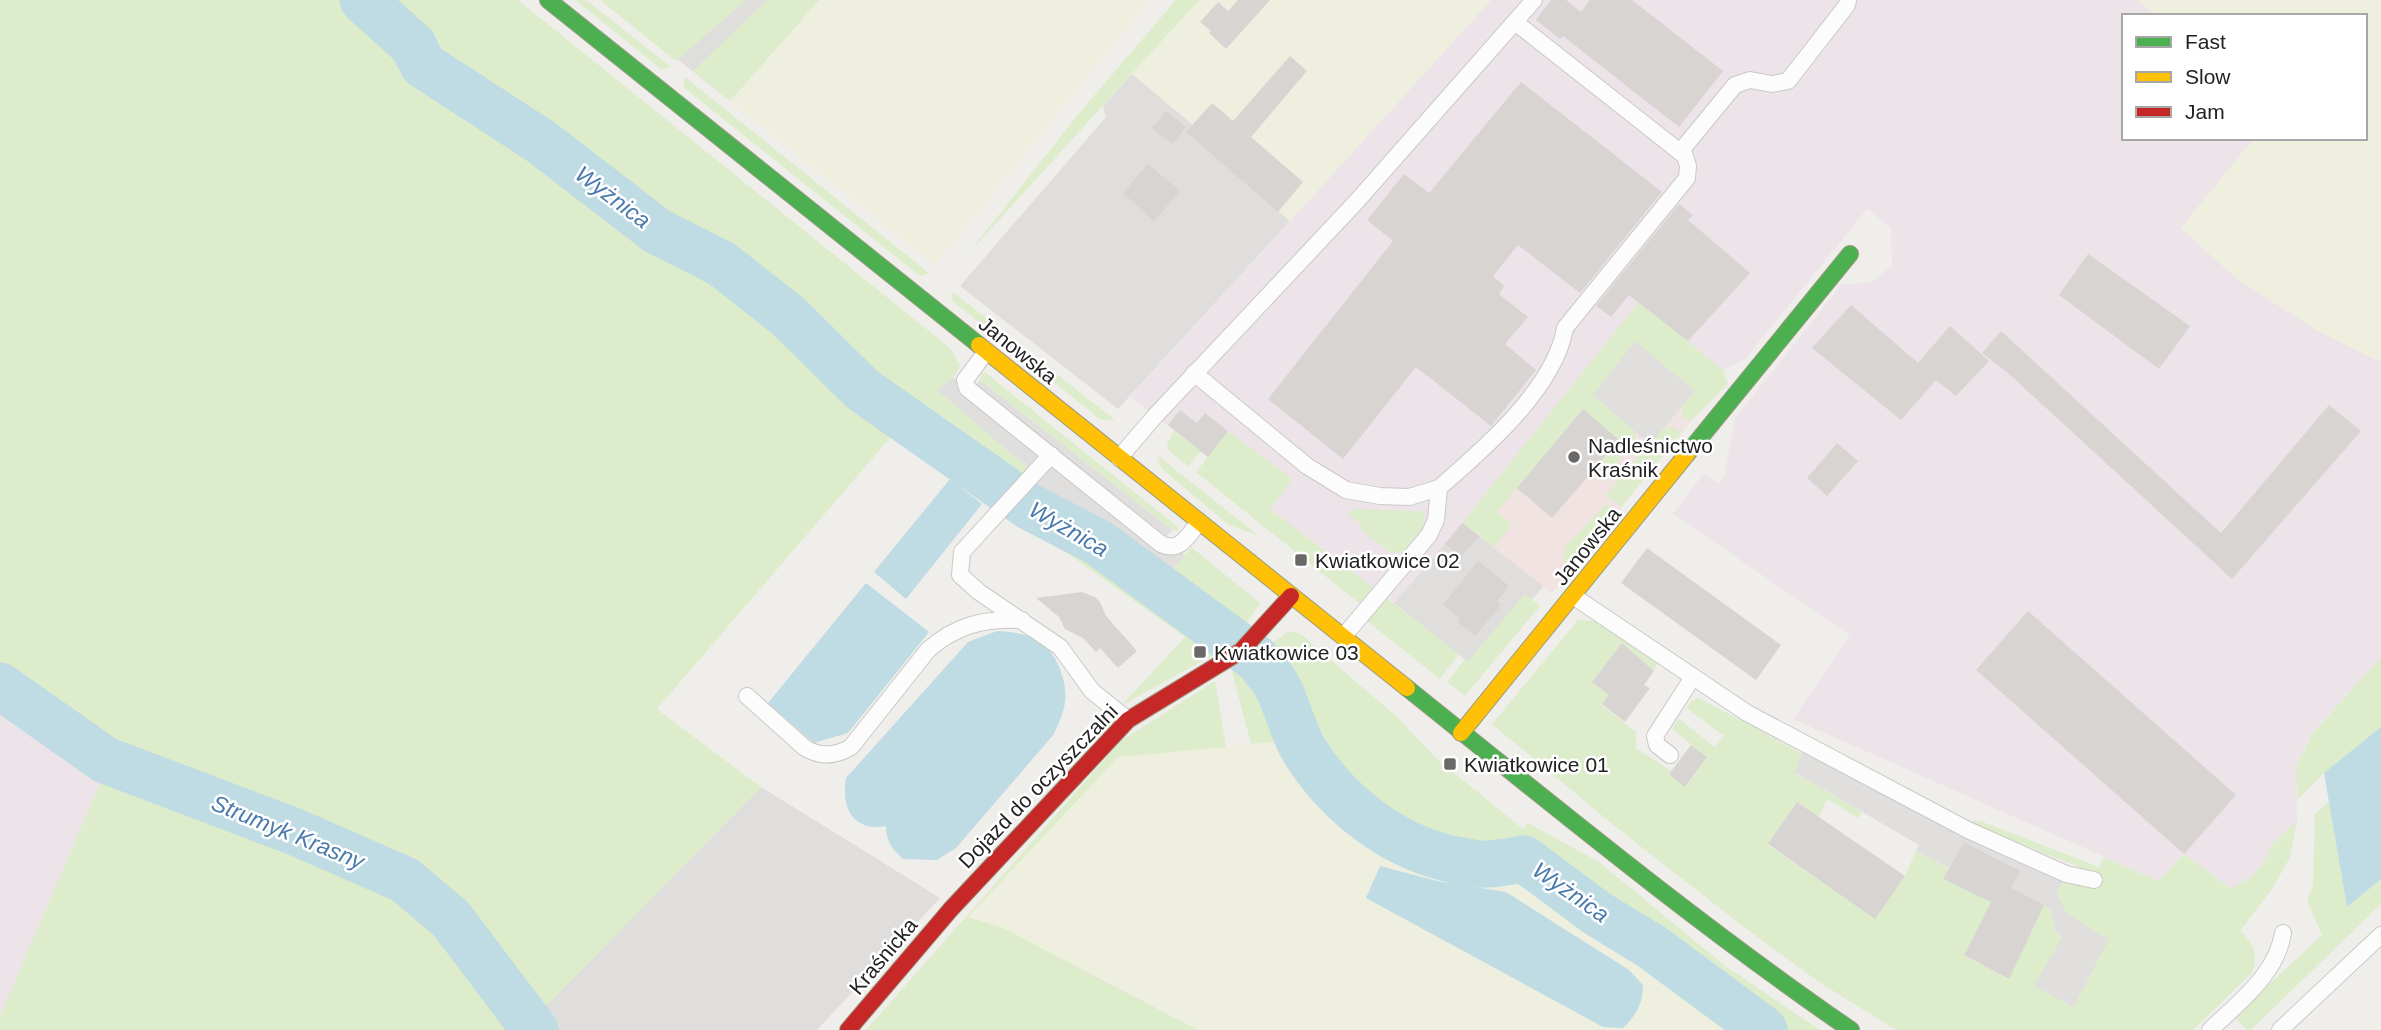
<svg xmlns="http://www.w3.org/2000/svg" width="2381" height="1030" viewBox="0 0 2381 1030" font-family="Arial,sans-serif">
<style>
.residential{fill:#dfdedc}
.commercial{fill:#f1e3e1}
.industrial{fill:#ede4e9}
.farmland{fill:#efefdf}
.grass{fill:#ddeccb}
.parking{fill:#e0dfde}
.water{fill:#bfdbe3}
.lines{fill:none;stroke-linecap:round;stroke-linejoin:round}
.river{stroke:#bfdbe3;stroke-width:47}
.building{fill:#d7d4d2}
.lane-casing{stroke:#c9c8c7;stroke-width:18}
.fast-casing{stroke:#999a82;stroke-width:18}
.slow-casing{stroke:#999a82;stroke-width:18}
.jam-casing{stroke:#999a82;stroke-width:18}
.lane{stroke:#fdfcfc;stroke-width:16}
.fast{stroke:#4caf50;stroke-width:16}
.slow{stroke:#ffc107;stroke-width:16}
.jam{stroke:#c62828;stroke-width:16}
.poi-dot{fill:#6a6968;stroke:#fff;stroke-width:2.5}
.labels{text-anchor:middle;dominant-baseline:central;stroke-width:5;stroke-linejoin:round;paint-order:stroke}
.street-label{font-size:21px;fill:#222;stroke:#fff}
.poi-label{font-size:21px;fill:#222;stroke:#fff;text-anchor:start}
.water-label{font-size:23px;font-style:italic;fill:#4a7aab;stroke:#fff}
</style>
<rect width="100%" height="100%" fill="#f0eeeb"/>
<g class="residential">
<path d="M603 0H819L730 101Z"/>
<path d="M1132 74 1193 125 1187 132 1290 221 1118 409 960 286 1106 117 1103 106Z"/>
<path d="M1462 523 1544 586 1473 666 1394 603Z"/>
<path d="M761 787 940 898 817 1030H541L533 1019Z"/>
</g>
<path class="commercial" d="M1639 302 1691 421 1552 593 1462 523Z"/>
<g class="industrial">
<path d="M1491 0H2138L2156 16H2124V138H2254L2181 228 2235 277 2313 328 2381 362V657L2311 734 2296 767 2297 821 2272 844 2264 862 2250 878 2230 888 2184 854 2159 881 1793 719 1850 635 1673 514 1704 473 1718 483 1724 477 1735 418 1842 284 1869 283 1892 266 1891 227 1867 209 1745 359 1723 370 1639 302 1462 523 1394 603 1269 509 1208 457 1130 397Z"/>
<path d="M0 705 105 772 0 1016Z"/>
</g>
<g class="farmland">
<path d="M819 0H1150L935 265 730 101Z"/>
<path d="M1199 0H1491L1290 221 1186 132 1193 124 1132 74Z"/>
<path d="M2138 0H2381V362L2313 328 2235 277 2181 228 2254 138H2365V16H2156Z"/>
<path d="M1288 740 1307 776 1339 813 1377 839 1415 860 1468 872 1535 881 1737 1030H1198L1001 927 967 916 1118 757Z"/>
</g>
<g class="grass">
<path d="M0 0H350L407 49 420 72 540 148 645 229 731 279 784 318 861 392 902 424 657 709 761 787 540 1012 462 914 427 878 388 858 119 753 0 670Z"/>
<path d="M372 0H518L950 348 960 365 956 374 938 390 1029 469 1010 488 864 385 795 312 728 260 661 226 542 135 428 61 420 42Z"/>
<path d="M575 0H586L671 67 661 69Z"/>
<path d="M600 0H746L676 61Z"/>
<path d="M767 0H819L730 101 693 71Z"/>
<path d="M1176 0H1199L968 254 1080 112Z"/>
<path d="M685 77 929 273 920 276 683 87Z"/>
<path d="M953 292 1115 420H1101L951 300Z"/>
<path d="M1639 302 1723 370 1728 384 1691 421 1683 418 1681 408 1695 391 1593 395 1635 431V441L1602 480 1596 479 1590 474 1618 440 1583 410 1497 512 1512 525 1493 547 1462 523Z"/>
<path d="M982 373H986L1178 527V530H1172L980 380Z"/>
<path d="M1672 427 1677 429 1680 435 1621 507 1606 495 1663 428Z"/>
<path d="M1174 431 1201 451 1188 466 1168 450 1167 445Z"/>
<path d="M1228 431 1293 479 1270 509 1373 587 1360 604 1196 472Z"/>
<path d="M1157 455 1259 536 1229 525 1161 468Z"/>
<path d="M1031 488 1104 522 1171 571 1191 547 1260 603 1236 639 1102 541 1023 498Z"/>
<path d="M1018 503 1099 545 1231 645 1121 706 1185 637 1009 512Z"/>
<path d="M1606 504 1619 515 1570 570 1563 557 1565 547Z"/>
<path d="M1355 509 1419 511 1424 514C1426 529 1412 541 1403 553L1390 552 1360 529 1362 525 1347 514Z"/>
<path d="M1525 594 1540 606 1465 696 1447 682 1465 659 1468 661Z"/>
<path d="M1384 596 1459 654 1440 679 1367 621 1366 615Z"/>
<path d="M1578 620 1595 621 1657 664 1654 671 1622 643 1592 682 1609 695 1602 705 1636 732V748L1671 771 1669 774 1686 787 1707 757 1672 729 1679 719 1715 747 1724 736 1686 708 1691 701 1699 698 1803 754 1795 773 1862 812 1858 818 1827 799 1819 817 1797 802 1768 845 1875 918 1905 876 1916 851 1949 868 1944 879 1991 902 1964 955 2008 979 2044 905 2050 909 2056 932 2108 940 2067 913 2057 894 2062 883 2097 874 1978 827 1971 821H1980L2099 867 2104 857 2158 881 2184 854 2230 888 2250 878 2264 862 2272 844 2297 821 2290 857 2274 886 2240 931C2254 942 2259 956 2252 973L2193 1030H1896L1819 982 1744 927 1617 828 1492 724Z"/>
<path d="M1288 632H1295L1302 635 1398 718 1437 759 1523 829 1528 823 1599 862 1724 965 1820 1030H1770L1653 944 1599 911 1524 855C1511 857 1498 861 1486 861 1419 863 1338 804 1306 748 1295 728 1291 703 1280 683 1273 673 1265 663 1257 653Z"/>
<path d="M2381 657V727L2324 773 2297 800 2296 767 2312 734Z"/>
<path d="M1250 661 1273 694 1288 740 1251 744 1232 672Z"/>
<path d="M1215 681 1226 747 1118 757 968 917 1001 927 1198 1030H866L1121 741Z"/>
<path d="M105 772 401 891 443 930 515 1030H0V1016Z"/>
<path d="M2329 801 2347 907 2381 879V904L2251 1030H2247L2234 1017 2322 935 2307 901 2313 885 2315 814Z"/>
<path d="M1521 866 1544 880 1756 1030H1737L1535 881 1468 872Z"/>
</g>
<g class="parking">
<path d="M1635 341 1695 391 1650 444 1593 395Z"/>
<path d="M953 377 971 391 980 380 1172 530 1161 544 1175 548 1185 555 1171 571 1104 522 1031 488 1029 469 937 390Z"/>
<path d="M1807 745 2066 874 2057 894 2067 913 2109 940 2073 1007 2034 986 2062 937 2056 932 2050 909 2011 888 2019 871 1964 842 1949 868 1916 851 1919 845 1794 772Z"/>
</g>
<g class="water">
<path d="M950 479 982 504 906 599 874 572Z"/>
<path d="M866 583 929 632 848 733 814 743 768 703Z"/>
<path d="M997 631C1012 632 1027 633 1040 642 1057 653 1068 683 1065 702 1064 713 1058 724 1054 734L956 848 937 860 903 859C892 849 886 841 886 826 852 832 841 807 846 778L968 642Z"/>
<path d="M2381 727V879L2347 907 2324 773Z"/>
<path d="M1380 866 1437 881 1506 892 1629 970 1643 985C1643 1003 1636 1016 1623 1028L1603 1027 1366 898Z"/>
</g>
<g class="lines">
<g class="river">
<path d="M363 0 413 45 423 65 540 141 657 231 722 264 788 316 863 390 1030 507 1099 543 1258 660C1264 668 1272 677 1277 686 1288 706 1292 730 1304 750 1338 805 1396 850 1461 861 1469 862 1479 865 1487 864 1499 864 1512 861 1524 859L1598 914 1652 947 1764 1030"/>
<path d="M0 686 105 760 293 831 405 880 451 919 535 1030"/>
</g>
</g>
<g class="building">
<path d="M1238 0H1270L1226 49 1209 33 1211 31 1200 22 1218 2 1228 11Z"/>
<path d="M1551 0H1566L1581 12 1590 0H1632L1723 71 1679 127 1563 36 1560 39 1536 20Z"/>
<path d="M1290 56 1307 71 1251 137 1303 182 1278 212 1186 132 1212 103 1233 121Z"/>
<path d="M1521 82 1662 192 1580 293 1518 245 1493 276 1504 286 1499 294 1528 317 1505 344 1536 370 1491 426 1416 367 1343 459 1268 399 1393 241 1367 220 1404 174 1429 193Z"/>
<path d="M1166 111 1186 127 1172 144 1152 128Z"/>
<path d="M1148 164 1180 191 1154 221 1123 193Z"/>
<path d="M1679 204 1693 215 1688 220 1750 273 1688 341 1629 295 1611 317 1596 306Z"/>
<path d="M2088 254 2190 326 2159 369 2059 295Z"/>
<path d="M1851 305 1918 363 1950 326 1989 361 1956 396 1936 380 1901 420 1812 348Z"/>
<path d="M2001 331 2221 533 2329 405 2361 431 2232 579 2008 373 1982 353Z"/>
<path d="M1583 409 1619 440 1552 518 1517 488Z"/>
<path d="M1180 410 1197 423 1205 413 1228 431 1208 457 1168 425Z"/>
<path d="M1837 443 1858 461 1827 496 1807 478Z"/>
<path d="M1462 523 1479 536 1461 557 1445 544Z"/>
<path d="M1647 548 1781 645 1756 680 1621 583Z"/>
<path d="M1478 561 1509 586 1497 601 1501 605 1475 636 1458 622 1460 619 1443 605Z"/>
<path d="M1082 592 1095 597 1100 602 1106 616 1137 651 1118 668 1100 648 1096 652 1083 638 1065 629 1059 617 1036 598Z"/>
<path d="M2028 611 2236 795 2184 854 1976 670Z"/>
<path d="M1622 643 1654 671 1644 685 1650 688 1625 722 1602 704 1609 695 1592 682Z"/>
<path d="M1691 745 1707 757 1685 787 1669 774Z"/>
<path d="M1797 802 1905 876 1875 919 1768 844Z"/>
<path d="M1964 842 2020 871 2011 888 2044 905 2009 979 1964 955 1991 902 1943 879Z"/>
</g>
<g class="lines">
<defs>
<g id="lane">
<path d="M1680 152 1735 85 1750 80 1772 84 1788 81 1847 5 1848 0"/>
<path d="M986 352 965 380 967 388 1161 544C1180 553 1188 536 1199 522"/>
<path d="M1194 373 1307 466 1346 490 1380 496 1409 497 1439 488"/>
<path d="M1051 455 962 552 960 575 979 592 1060 647 1092 691 1128 720"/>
<path d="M1119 458 1155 416 1357 201 1534 0"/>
<path d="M1573 596 1747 713 1968 830 2066 874 2094 880"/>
<path d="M1343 637 1429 535 1436 520 1439 488C1484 449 1555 388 1565 328L1687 178 1688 166 1685 156 1515 22"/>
<path d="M747 696 805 748C820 757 836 756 851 747L928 650C956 625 985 618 1022 620"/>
<path d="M1670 755 1657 745 1655 736 1693 677"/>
<path d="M2210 1030C2238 1003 2277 974 2283 933"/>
<path d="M2280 1030 2381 935"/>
</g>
<g id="fast">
<path d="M548 0 979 345"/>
<path d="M1687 454 1850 254"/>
<path d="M1407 688C1553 805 1697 924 1851 1030"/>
</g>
<g id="slow">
<path d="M979 345 1407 688"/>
<path d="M1461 733 1687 454"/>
</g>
<path id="jam" d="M848 1030 951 909 1128 720 1241 651 1291 596"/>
</defs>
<use href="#lane" class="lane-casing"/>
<use href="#fast" class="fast-casing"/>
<use href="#slow" class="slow-casing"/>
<use href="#jam" class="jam-casing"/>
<use href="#lane" class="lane"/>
<use href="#fast" class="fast"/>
<use href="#slow" class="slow"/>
<use href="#jam" class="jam"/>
</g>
<g class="poi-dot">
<circle cx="1574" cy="457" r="7"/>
<rect x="1294" y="553" width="14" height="14" rx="3.5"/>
<rect x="1193" y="645" width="14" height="14" rx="3.5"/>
<rect x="1443" y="757" width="14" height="14" rx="3.5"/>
</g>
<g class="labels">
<g class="street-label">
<text transform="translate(1018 350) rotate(39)">Janowska</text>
<text transform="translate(1587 546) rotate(-51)">Janowska</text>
<text transform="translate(1038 786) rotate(-46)">Dojazd do oczyszczalni</text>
<text transform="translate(883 956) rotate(-50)">Kraśnicka</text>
</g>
<g class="poi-label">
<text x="1588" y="445">Nadleśnictwo<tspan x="1588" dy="24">Kraśnik</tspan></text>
<text x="1315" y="560">Kwiatkowice 02</text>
<text x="1214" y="652">Kwiatkowice 03</text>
<text x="1464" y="764">Kwiatkowice 01</text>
</g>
<g class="water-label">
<text transform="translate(613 197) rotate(37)">Wyżnica</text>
<text transform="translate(1069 529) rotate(30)">Wyżnica</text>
<text transform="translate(288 832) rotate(22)">Strumyk Krasny</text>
<text transform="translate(1571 892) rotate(35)">Wyżnica</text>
</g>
</g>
<rect x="2122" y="14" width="245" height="126" fill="#ffffff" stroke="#a7a7a7" stroke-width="2"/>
<rect x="2136" y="37" width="35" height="10" fill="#4caf50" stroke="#a7a7a7" stroke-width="2"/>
<text x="2185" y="49" font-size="21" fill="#222222">Fast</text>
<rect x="2136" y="72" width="35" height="10" fill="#ffc107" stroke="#a7a7a7" stroke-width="2"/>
<text x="2185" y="84" font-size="21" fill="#222222">Slow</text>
<rect x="2136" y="107" width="35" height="10" fill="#c62828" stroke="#a7a7a7" stroke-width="2"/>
<text x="2185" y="119" font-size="21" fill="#222222">Jam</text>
</svg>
